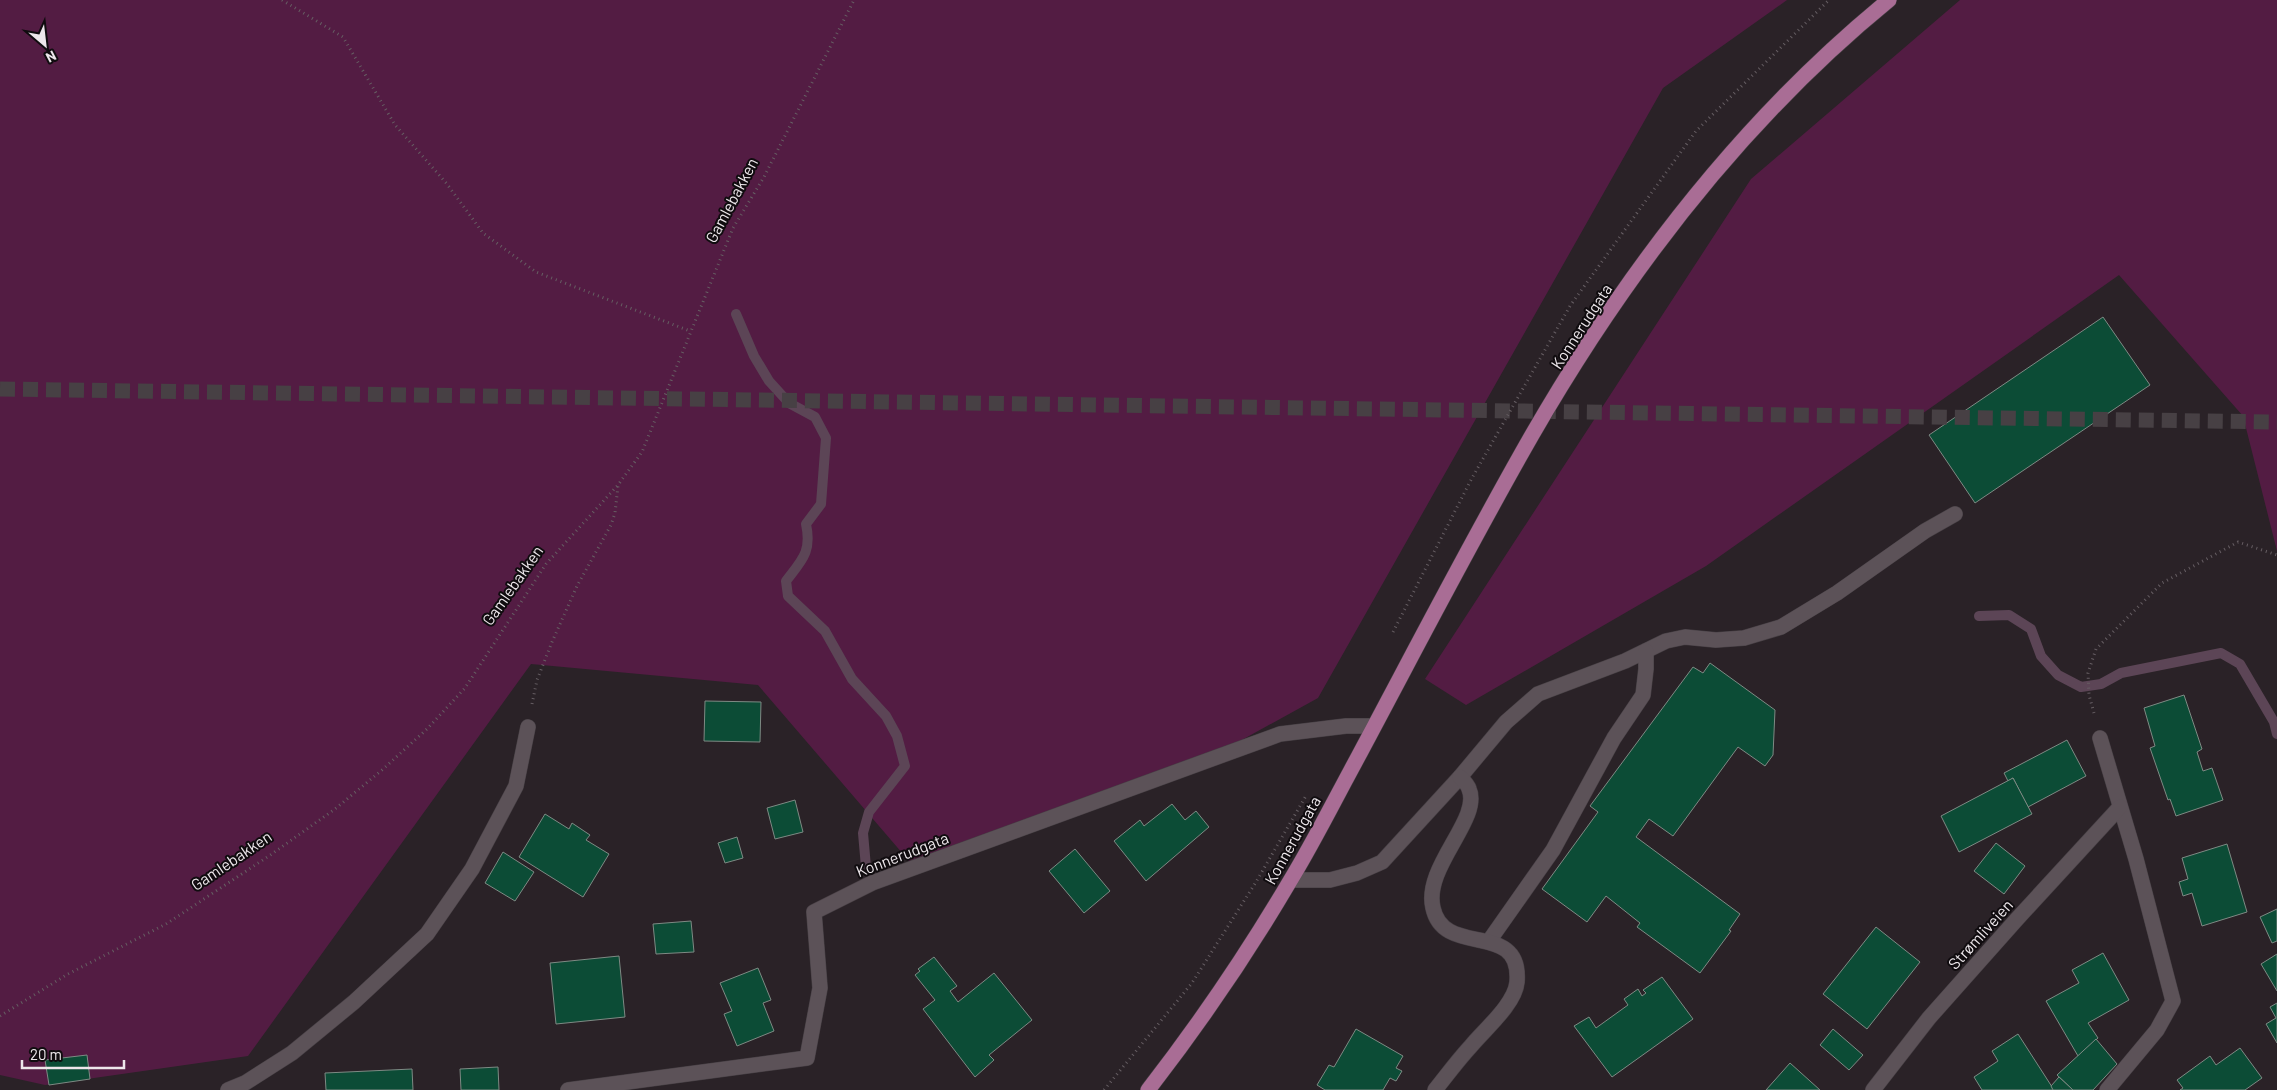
<svg xmlns="http://www.w3.org/2000/svg" width="2277" height="1090" viewBox="0 0 2277 1090" font-family="Barlow,sans-serif">
<style>
.green{fill:#531c43}
.lines{fill:none;stroke-linecap:round;stroke-linejoin:round}
.stream{stroke:#5c4556;stroke-width:10}
.building{fill:#0c4c36;stroke:#7e8a84}
.highway-tunnel{stroke:#474044;stroke-width:15;stroke-dasharray:15 8;stroke-linecap:butt}
.minor-casing{stroke:#474045;stroke-width:16}
.major-casing{stroke:#474045;stroke-width:16}
.path{stroke:#665e63;stroke-width:3;stroke-dasharray:1 4;stroke-linecap:butt}
.minor{stroke:#5c5258;stroke-width:15}
.major{stroke:#a96d95;stroke-width:15}
.labels{text-anchor:middle;dominant-baseline:central;stroke-width:4;stroke-linejoin:round;paint-order:stroke}
.street-label{font-size:16px;fill:#ede7eb;stroke:#100c0f}
</style>
<rect width="100%" height="100%" fill="#2a2227"/>
<g class="green">
<path d="M0 0H1787L1663 88 1318 698 1220 752 909 861 758 685 531 664 248 1056 45 1085 0 1075Z"/>
<path d="M1960 0H2277V551L2243 416 2119 275 1706 566 1466 705 1425 679 1751 179Z"/>
</g>
<g class="lines">
<g class="stream">
<path d="M736 314 754 356 769 381 789 403 815 417 826 438 821 504 806 524C812 552 802 560 786 581L788 596 825 631 852 679 886 716 897 736 905 766 869 812 863 833 866 867"/>
<path d="M1979 616 2009 615 2031 629 2041 656 2058 675 2081 687 2101 684 2121 673 2221 653 2240 664 2274 722 2277 734"/>
</g>
</g>
<g class="building">
<path d="M2103 317 2150 385 1975 503 1929 435Z"/>
<path d="M1710 663 1775 710 1773 755 1765 766 1738 747 1673 836 1649 819 1636 837 1740 914 1729 930 1731 931 1700 973 1637 927 1640 923 1606 896 1587 922 1542 889 1598 812 1590 806 1693 667 1703 673Z"/>
<path d="M2184 695 2202 749 2197 752 2203 771 2212 768 2223 800 2176 816 2170 799 2168 800 2150 748 2155 746 2144 708Z"/>
<path d="M705 701 761 702 760 742 704 741Z"/>
<path d="M2067 740 2086 776 2028 807 2013 778 2008 781 2004 773Z"/>
<path d="M2013 778 2032 814 1959 852 1941 816Z"/>
<path d="M795 800 803 832 775 839 767 808Z"/>
<path d="M1172 804 1185 820 1196 811 1209 827 1146 881 1114 841 1140 820 1144 826Z"/>
<path d="M545 814 569 829 572 823 590 835 586 840 609 854 583 897 519 857Z"/>
<path d="M737 837 743 858 725 863 718 843Z"/>
<path d="M1996 843 2025 866 2004 894 1974 871Z"/>
<path d="M2227 844 2247 912 2202 926 2192 893 2183 896 2179 882 2188 879 2182 858Z"/>
<path d="M1075 849 1110 891 1084 913 1049 871Z"/>
<path d="M503 852 534 872 515 901 485 883Z"/>
<path d="M2277 909V941L2272 943 2260 917Z"/>
<path d="M691 921 694 952 656 954 653 924Z"/>
<path d="M1876 927 1920 962 1867 1029 1823 994Z"/>
<path d="M2103 953 2129 1000 2088 1023 2098 1038 2078 1056 2046 1001 2079 983 2072 970Z"/>
<path d="M2277 954V991L2261 964Z"/>
<path d="M619 956 625 1017 556 1024 550 963Z"/>
<path d="M934 957 957 986 950 991 958 1002 994 973 1032 1020 989 1055 994 1060 975 1077 923 1009 935 1000 915 975 920 971 918 969Z"/>
<path d="M758 968 771 1000 763 1003 774 1031 737 1046 724 1014 732 1011 720 983Z"/>
<path d="M1662 977 1693 1019 1612 1077 1574 1026 1589 1017 1596 1028 1628 1005 1624 999 1638 989 1642 996 1646 993 1643 990Z"/>
<path d="M2277 1003V1043L2266 1024 2276 1018 2270 1007Z"/>
<path d="M1356 1029 1403 1056 1396 1068 1402 1071 1396 1081 1390 1078 1383 1090H1325L1317 1085 1329 1065 1334 1067Z"/>
<path d="M1833 1029 1863 1055 1849 1070 1820 1045Z"/>
<path d="M2018 1034 2054 1090H1982L1974 1077 1998 1061 1992 1051Z"/>
<path d="M2096 1039 2117 1064 2093 1090H2073L2057 1075Z"/>
<path d="M2240 1048 2262 1078 2245 1090H2180L2183 1088 2177 1080 2210 1056 2216 1065Z"/>
<path d="M87 1055 90 1079 49 1085 45 1060Z"/>
<path d="M1790 1063 1820 1090H1766Z"/>
<path d="M498 1067 499 1090H461L460 1069Z"/>
<path d="M412 1069 413 1090H326L325 1073Z"/>
<path d="M2059 1077 2073 1090H2053L2051 1086Z"/>
</g>
<g class="lines">
<path class="highway-tunnel" d="M0 389 2277 422"/>
<defs>
<g id="minor">
<path d="M2100 738 2136 859 2173 1001 2157 1030 2107 1090"/>
<path d="M1291 880H1330L1357 873 1382 862 1460 777 1506 722 1538 694 1625 661 1666 641 1685 637 1716 640 1744 638 1781 627 1837 593 1925 531 1955 514"/>
<path d="M1489 941 1553 850 1614 738 1643 695 1646 669V651"/>
<path d="M228 1090 245 1083 292 1053 354 1002 427 934 472 869 516 786 528 727"/>
<path d="M568 1090 807 1058 820 988 814 912 872 883 1280 734 1346 726H1374"/>
<path d="M1435 1090C1447 1075 1458 1060 1471 1046 1485 1029 1515 1004 1517 982 1522 919 1444 959 1433 908 1423 867 1482 819 1469 789 1468 785 1463 780 1460 777"/>
<path d="M1873 1090 1929 1018 2017 919 2120 807"/>
</g>
<path id="major" d="M1148 1090C1200 1023 1247 954 1290 881 1312 845 1331 807 1351 770 1411 658 1469 545 1532 435 1626 272 1742 120 1889 0"/>
</defs>
<use href="#minor" class="minor-casing"/>
<use href="#major" class="major-casing"/>
<g class="path">
<path d="M282 0 343 37 395 125 447 184 483 233 536 272 690 331"/>
<path d="M1393 632 1472 478 1570 306 1696 131 1829 0"/>
<path d="M532 704 537 680 552 642 577 586 611 525 615 513 618 486"/>
<path d="M2094 713 2089 695 2088 673 2096 649 2162 583 2238 542 2277 555"/>
<path d="M0 1016 68 974 166 924 269 856 335 809 382 770 427 729 465 688 546 564 618 485 642 452 733 228 764 177 854 0"/>
<path d="M1104 1090 1192 983 1256 882 1307 794"/>
</g>
<use href="#minor" class="minor"/>
<use href="#major" class="major"/>
</g>
<g class="labels">
<g class="street-label">
<text transform="translate(731 200) rotate(-62)">Gamlebakken</text>
<text transform="translate(1581 326) rotate(-57)">Konnerudgata</text>
<text transform="translate(512 585) rotate(-55)">Gamlebakken</text>
<text transform="translate(1292 840) rotate(-61)">Konnerudgata</text>
<text transform="translate(902 854) rotate(-21)">Konnerudgata</text>
<text transform="translate(231 860) rotate(-34)">Gamlebakken</text>
<text transform="translate(1980 934) rotate(-48)">Strømliveien</text>
</g>
</g>
<g transform="translate(45 45) rotate(152)" stroke="#100c0f" stroke-width="4" paint-order="stroke">
<path d="M0-4L9 19L0 12L-9 19Z" fill="#ede7eb"/>
<text y="-8" font-size="14" font-weight="bold" text-anchor="middle" fill="#ede7eb">N</text>
</g>
<path d="M22 1060v8h102v-8" fill="none" stroke="#ede7eb" stroke-width="2.5"/>
<text x="30" y="1060" font-size="15" fill="#ede7eb" stroke="#100c0f" stroke-width="4" paint-order="stroke">20 m</text>
</svg>
